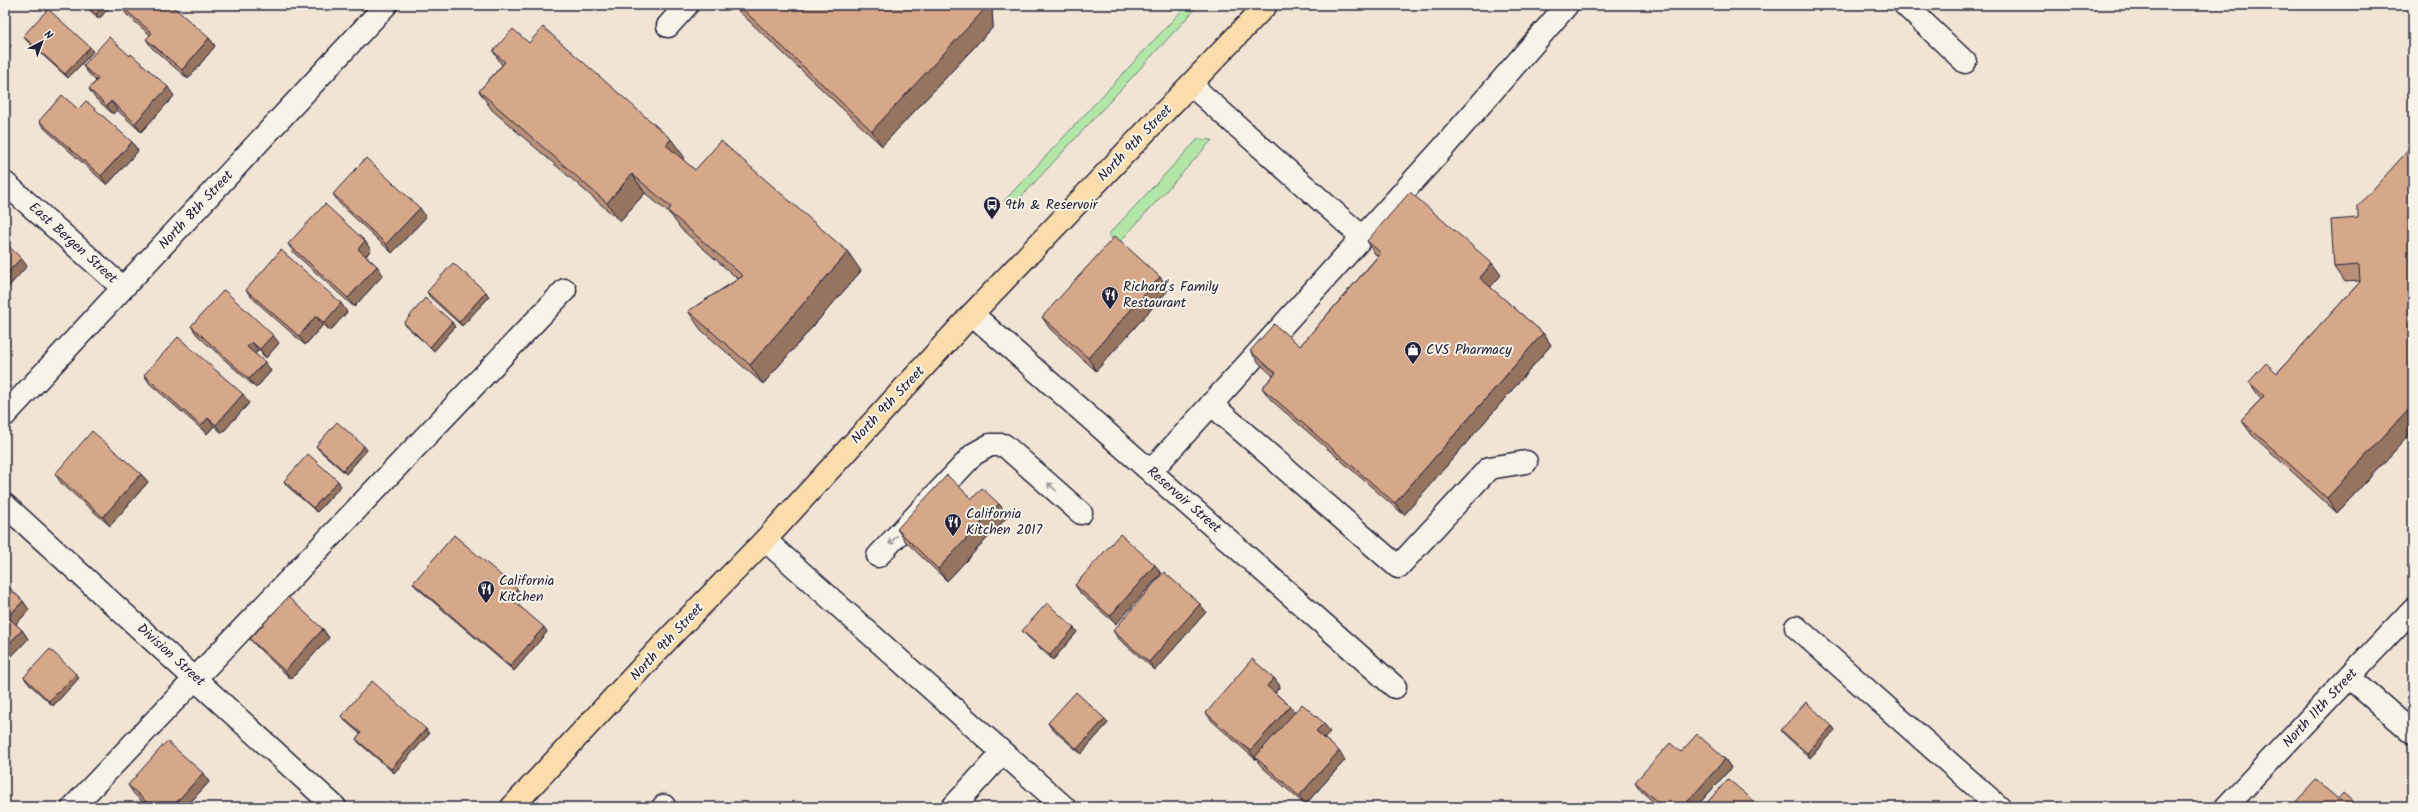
<svg xmlns="http://www.w3.org/2000/svg" width="2418" height="812" viewBox="0 0 2418 812" font-family="Kalam,sans-serif">
<style>
.green{fill:#b2e6a8;stroke:#6a8472}
.lines{fill:none;stroke-linecap:round;stroke-linejoin:round}
.minor-casing{stroke:#22223b;stroke-width:25}
.major-casing{stroke:#22223b;stroke-width:25}
.minor{stroke:#f7f3e8;stroke-width:22}
.major{stroke:#fbddab;stroke-width:22}
.wall{fill:#b99077;stroke:#22223b}
.shaded-wall{fill:#967561;stroke:#22223b}
.building{fill:#d7a78a;stroke:#22223b}
.oneway{stroke:#97959a}
.labels{text-anchor:middle;dominant-baseline:central;stroke-width:4;stroke-linejoin:round;paint-order:stroke}
.street-label{font-size:14px;fill:#22223b;stroke:#f7f3e8}
.poi-label{font-size:14px;fill:#22223b;stroke:#f7f3e8;text-anchor:start}
</style>
<rect width="100%" height="100%" fill="#f1e4d5"/>
<filter id="ink" filterUnits="userSpaceOnUse"><feTurbulence type="fractalNoise" baseFrequency=".025" numOctaves="2"/><feDisplacementMap in="SourceGraphic" scale="8" xChannelSelector="R" yChannelSelector="G"/><feConvolveMatrix kernelMatrix="1 2 1 2 8 2 1 2 1" color-interpolation-filters="sRGB"/></filter>
<g filter="url(#ink)">
<g class="green">
<path d="M1187 5H1199L1011 208 1004 201Z"/>
<path d="M1198 139 1212 140 1119 243 1108 235Z"/>
</g>
<g class="lines">
<defs>
<g id="minor">
<path d="M1905 5 1965 62"/>
<path d="M668 26 687 5"/>
<path d="M1191 85 1361 236"/>
<path d="M5 183 123 288"/>
<path d="M972 314 1395 687"/>
<path d="M1211 404 1398 567 1489 468 1526 462"/>
<path d="M5 415 386 5"/>
<path d="M1151 471 1443 148 1567 5"/>
<path d="M5 505 335 807"/>
<path d="M765 540 1064 807"/>
<path d="M878 556 974 454 990 445H1004L1081 513"/>
<path d="M1796 627 1999 807"/>
<path d="M2349 677 2413 733"/>
<path d="M73 807 565 290"/>
<path d="M663 807 664 806"/>
<path d="M953 807 1002 753"/>
<path d="M2226 807 2413 609"/>
</g>
<path id="major" d="M512 807 672 635 765 540 972 314 1266 5"/>
</defs>
<use href="#minor" class="minor-casing"/>
<use href="#major" class="major-casing"/>
<use href="#minor" class="minor"/>
<use href="#major" class="major"/>
</g>
<g class="wall">
<path d="M84 5H111L99 19Z"/>
<path d="M732 5H992L993 27 882 146Z"/>
<path d="M121 6 209 38 215 46 188 79 152 48 146 39 150 35 127 15Z"/>
<path d="M23 36 93 52 68 78 26 40Z"/>
<path d="M529 43 685 158 683 160 695 170 861 271 763 384 701 330 688 311 738 279 681 229 671 215 645 193 620 221 492 110 479 91 502 65 493 51Z"/>
<path d="M83 66 174 96 141 132 117 110 113 114 95 98 89 89 96 81 89 74Z"/>
<path d="M78 109 132 142 138 151 107 185 45 129 39 121Z"/>
<path d="M2413 145V431L2337 513 2252 435 2241 420 2261 399 2249 382 2277 373 2360 282V281L2344 282 2334 267 2358 218Z"/>
<path d="M333 194 426 217 392 253 339 203Z"/>
<path d="M1367 241 1501 275 1490 287 1543 333 1551 345 1404 515 1271 400 1262 388 1273 376 1259 363 1250 351 1300 346 1378 256 1375 254Z"/>
<path d="M288 244 371 250 366 256 377 266 383 275 354 307 294 253Z"/>
<path d="M1160 277 1169 289 1096 371 1050 329 1042 317Z"/>
<path d="M246 290 347 312 330 331 323 325 305 345 252 298Z"/>
<path d="M427 292H486L489 297 462 326 430 297Z"/>
<path d="M404 323 455 327 434 351 407 327Z"/>
<path d="M191 326 279 343 266 358 258 350 255 354 265 362 271 371 256 388 197 335Z"/>
<path d="M144 375 249 403 222 433 214 426 207 434 150 384Z"/>
<path d="M316 446 367 450 346 474 319 450Z"/>
<path d="M55 474H141L148 482 110 526 61 483Z"/>
<path d="M284 481 341 486 317 512 287 486Z"/>
<path d="M972 499 999 504 1008 516 947 581 905 541 897 529Z"/>
<path d="M1155 565 1161 574 1116 624 1081 594 1075 585Z"/>
<path d="M413 583 520 594 514 601 547 632 514 671 416 587Z"/>
<path d="M5 584 23 601 29 610 16 624 22 630 28 639 10 658 5 654Z"/>
<path d="M1200 604 1206 612 1155 670 1119 639 1113 631Z"/>
<path d="M1074 628 1077 632 1053 660 1026 635 1022 631Z"/>
<path d="M323 629 329 638 291 679 257 647 250 639Z"/>
<path d="M24 677 79 678 53 706 27 682Z"/>
<path d="M1274 678 1280 686 1275 693 1290 706 1294 713 1330 732 1324 738 1345 760 1305 805 1261 766 1256 759V760L1212 721 1206 713Z"/>
<path d="M341 716 429 734 394 773 359 743 356 739 360 734 344 720Z"/>
<path d="M1105 719 1108 723 1081 754 1051 728 1048 723Z"/>
<path d="M1832 726 1835 730 1810 758 1784 734 1781 730Z"/>
<path d="M1681 752 1725 759 1731 768 1696 807H1659L1641 791 1635 782Z"/>
<path d="M203 773 209 782 186 807H148L134 794 128 785Z"/>
</g>
<g class="shaded-wall">
<path d="M104 5H111L99 19 96 14Z"/>
<path d="M982 5H992L993 27 882 146 872 131Z"/>
<path d="M209 38 215 46 188 79 182 70Z"/>
<path d="M8 42 11 46 5 53V45Z"/>
<path d="M90 47 93 52 68 78 65 74Z"/>
<path d="M168 87 174 96 141 132 135 123Z"/>
<path d="M111 101 117 110 113 114 107 106Z"/>
<path d="M671 139 685 158 679 164 666 145Z"/>
<path d="M132 142 138 151 107 185 101 176Z"/>
<path d="M632 174 645 193 620 221 607 203Z"/>
<path d="M420 208 426 217 392 253 386 244Z"/>
<path d="M365 241 371 250 364 257 358 249Z"/>
<path d="M848 252 861 271 763 384 750 365Z"/>
<path d="M21 258 27 266 5 291V276Z"/>
<path d="M1492 263 1501 275 1488 290 1480 278Z"/>
<path d="M377 266 383 275 354 307 348 298Z"/>
<path d="M1160 277 1169 289 1096 371 1088 358Z"/>
<path d="M486 292 489 297 462 326 459 322Z"/>
<path d="M341 303 347 312 330 331 324 323Z"/>
<path d="M316 316 323 325 305 345 299 336Z"/>
<path d="M452 322 455 327 434 351 430 347Z"/>
<path d="M1543 333 1551 345 1404 515 1395 503Z"/>
<path d="M273 335 279 343 266 358 260 349Z"/>
<path d="M252 342 258 350 253 356 247 347Z"/>
<path d="M265 362 271 371 256 388 249 379Z"/>
<path d="M243 394 249 403 222 433 216 425Z"/>
<path d="M2413 404V431L2337 513 2327 498Z"/>
<path d="M208 418 214 426 207 434 201 426Z"/>
<path d="M364 446 367 450 346 474 343 470Z"/>
<path d="M141 474 148 482 110 526 103 517Z"/>
<path d="M338 481 341 486 317 512 313 508Z"/>
<path d="M999 504 1008 516 947 581 938 569Z"/>
<path d="M1155 565 1161 574 1116 624 1110 616Z"/>
<path d="M517 589 520 594 513 602 510 598Z"/>
<path d="M23 601 29 610 14 626 8 617Z"/>
<path d="M1200 604 1206 612 1155 670 1149 662Z"/>
<path d="M544 627 547 632 514 671 510 666Z"/>
<path d="M1074 628 1077 632 1053 660 1050 655Z"/>
<path d="M323 629 329 638 291 679 285 671Z"/>
<path d="M22 630 28 639 10 658 5 652V648Z"/>
<path d="M5 673 7 676 5 678Z"/>
<path d="M76 674 79 678 53 706 49 701Z"/>
<path d="M1274 678 1280 686 1273 695 1267 686Z"/>
<path d="M1290 706 1296 714 1255 757 1256 759V760L1250 751Z"/>
<path d="M1105 719 1108 723 1081 754 1077 749Z"/>
<path d="M1324 723 1330 732 1322 740 1316 731Z"/>
<path d="M1832 726 1835 730 1810 758 1807 753Z"/>
<path d="M426 729 429 734 394 773 391 769Z"/>
<path d="M1339 751 1345 760 1305 805 1299 796Z"/>
<path d="M1725 759 1731 768 1696 807H1683Z"/>
<path d="M203 773 209 782 186 807H172Z"/>
</g>
<g class="building">
<path d="M86 5H104L96 14Z"/>
<path d="M122 5H171L209 38 182 70 146 39 152 33 121 6Z"/>
<path d="M738 5H982V12L872 131Z"/>
<path d="M48 9 90 47 65 74 23 36Z"/>
<path d="M543 27 671 139 666 145 695 170 721 141 848 252 750 365 688 311 743 276 668 211 671 207 632 174 607 203 479 91 505 62 493 51 513 29 529 43Z"/>
<path d="M109 37 130 56 131 54 168 87 135 123 111 101 107 106 89 89 98 79 83 66Z"/>
<path d="M5 39 8 42 5 45Z"/>
<path d="M62 95 78 109 86 101 132 142 101 176 39 121Z"/>
<path d="M2413 145V404L2327 498 2241 420 2264 396 2249 382 2266 363 2277 373 2360 282 2359 265 2334 267 2331 220 2358 218V206Z"/>
<path d="M366 158 420 208 386 244 333 194Z"/>
<path d="M1410 192 1492 263 1480 278 1543 333 1395 503 1262 388 1276 373 1250 351 1274 324 1300 346 1381 253 1367 241Z"/>
<path d="M325 204 365 241 358 249 377 266 348 298 288 244Z"/>
<path d="M1115 236 1160 277 1088 358 1042 317Z"/>
<path d="M5 243 21 258 5 276Z"/>
<path d="M281 250 341 303 324 323 316 316 299 336 246 290Z"/>
<path d="M453 263 486 292 459 322 427 292Z"/>
<path d="M224 290 273 335 260 349 252 342 247 347 265 362 249 379 191 326Z"/>
<path d="M425 298 452 322 430 347 404 323Z"/>
<path d="M178 337 243 394 216 425 208 418 201 426 144 375Z"/>
<path d="M337 422 364 446 343 470 316 446Z"/>
<path d="M92 431 141 474 103 517 55 474Z"/>
<path d="M308 454 338 481 313 508 284 481Z"/>
<path d="M947 475 972 499 982 488 999 504 938 569 897 529Z"/>
<path d="M1120 534 1155 565 1110 616 1075 585Z"/>
<path d="M454 535 517 589 510 598 544 627 510 666 413 583Z"/>
<path d="M1164 572 1200 604 1149 662 1113 631Z"/>
<path d="M5 584 23 601 8 617 22 630 5 648Z"/>
<path d="M288 597 323 629 285 671 250 639Z"/>
<path d="M1047 603 1074 628 1050 655 1022 631Z"/>
<path d="M50 649 76 674 49 701 24 677Z"/>
<path d="M1252 659 1274 678 1267 686 1290 706 1250 751 1206 713Z"/>
<path d="M372 681 426 729 391 769 356 739 361 733 341 716Z"/>
<path d="M1076 692 1105 719 1077 749 1048 723Z"/>
<path d="M1806 702 1832 726 1807 753 1781 730Z"/>
<path d="M1302 704 1324 723 1316 731 1339 751 1299 796 1255 757Z"/>
<path d="M1697 734 1725 759 1683 807H1663L1635 782 1670 743 1681 752Z"/>
<path d="M167 741 203 773 172 807H152L128 785Z"/>
<path d="M1728 779 1761 807H1703Z"/>
<path d="M2316 780 2338 799 2343 793 2359 807H2291Z"/>
</g>
<defs><path id="oneway-shaft" d="M-6 0H5M1.5-3L5.5 0L1.5 3" fill="none" stroke-width="1.6" stroke-linecap="round" stroke-linejoin="round"/></defs>
<g class="oneway">
<use href="#oneway-shaft" transform="translate(1052 487) rotate(-138)"/>
<use href="#oneway-shaft" transform="translate(893 540) rotate(133)"/>
</g>
</g>
<defs>
<symbol id="bus-pin" viewBox="-11 -11 22 30"><path d="M0 17L-7.5 6A9.5 9.5 0 1 1 7.5 6Z" fill="#22223b" stroke="#f7f3e8"/><path d="M-5-6H5V4H4V6H2V4H-2V6H-4V4H-5ZM-3.5-4V0h7V-4ZM-3.5 1.2v1.5H-2V1.2ZM2 1.2v1.5H3.5V1.2Z" fill="#fff"/></symbol>
<symbol id="restaurant-pin" viewBox="-11 -11 22 30"><path d="M0 17L-7.5 6A9.5 9.5 0 1 1 7.5 6Z" fill="#22223b" stroke="#f7f3e8"/><path d="M-5-6h1v4h1v-4h1v4h1v-4h1v5L-1.5 .5V6h-2V.5L-5-1ZM5-6V6H3V1.5H1.5Q1.5-4 5-6Z" fill="#fff"/></symbol>
<symbol id="shop-pin" viewBox="-11 -11 22 30"><path d="M0 17L-7.5 6A9.5 9.5 0 1 1 7.5 6Z" fill="#22223b" stroke="#f7f3e8"/><path d="M-5-2.5h2.3a2.7 3.5 0 0 1 5.4 0H5L5.5 6h-11ZM-1.5-2.5h3a1.5 2.3 0 0 0-3 0Z" fill="#fff"/></symbol>
</defs>
<g fill-rule="evenodd">
<use href="#bus-pin" x="982" y="195" width="20" height="27"/>
<use href="#restaurant-pin" x="1100" y="285" width="20" height="27"/>
<use href="#shop-pin" x="1403" y="340" width="20" height="27"/>
<use href="#restaurant-pin" x="943" y="512" width="20" height="27"/>
<use href="#restaurant-pin" x="476" y="579" width="20" height="27"/>
</g>
<g class="labels">
<g class="street-label">
<text transform="translate(1135 143) rotate(-46)">North 9th Street</text>
<text transform="translate(196 210) rotate(-47)">North 8th Street</text>
<text transform="translate(73 243) rotate(42)">East Bergen Street</text>
<text transform="translate(888 405) rotate(-47)">North 9th Street</text>
<text transform="translate(1184 500) rotate(41)">Reservoir Street</text>
<text transform="translate(667 642) rotate(-47)">North 9th Street</text>
<text transform="translate(171 655) rotate(42)">Division Street</text>
<text transform="translate(2320 708) rotate(-47)">North 11th Street</text>
</g>
<g class="poi-label">
<text x="1005" y="205">9th &amp; Reservoir</text>
<text x="1123" y="287">Richard's Family<tspan x="1123" dy="16">Restaurant</tspan></text>
<text x="1426" y="350">CVS Pharmacy</text>
<text x="966" y="514">California<tspan x="966" dy="16">Kitchen 2017</tspan></text>
<text x="499" y="581">California<tspan x="499" dy="16">Kitchen</tspan></text>
</g>
</g>
<rect width="2418" height="812" fill="none" stroke="#f7f3e8" stroke-width="20"/>
<rect x="10" y="10" width="2398" height="792" fill="none" stroke="#22223b" stroke-width="1.5" filter="url(#ink)"/>
<g transform="translate(42 42) rotate(42)" stroke="#f7f3e8" stroke-width="3" paint-order="stroke">
<path d="M0-3L7 15L0 10L-7 15Z" fill="#22223b"/>
<text y="-6" font-size="11" font-weight="bold" text-anchor="middle" fill="#22223b">N</text>
</g>
</svg>
